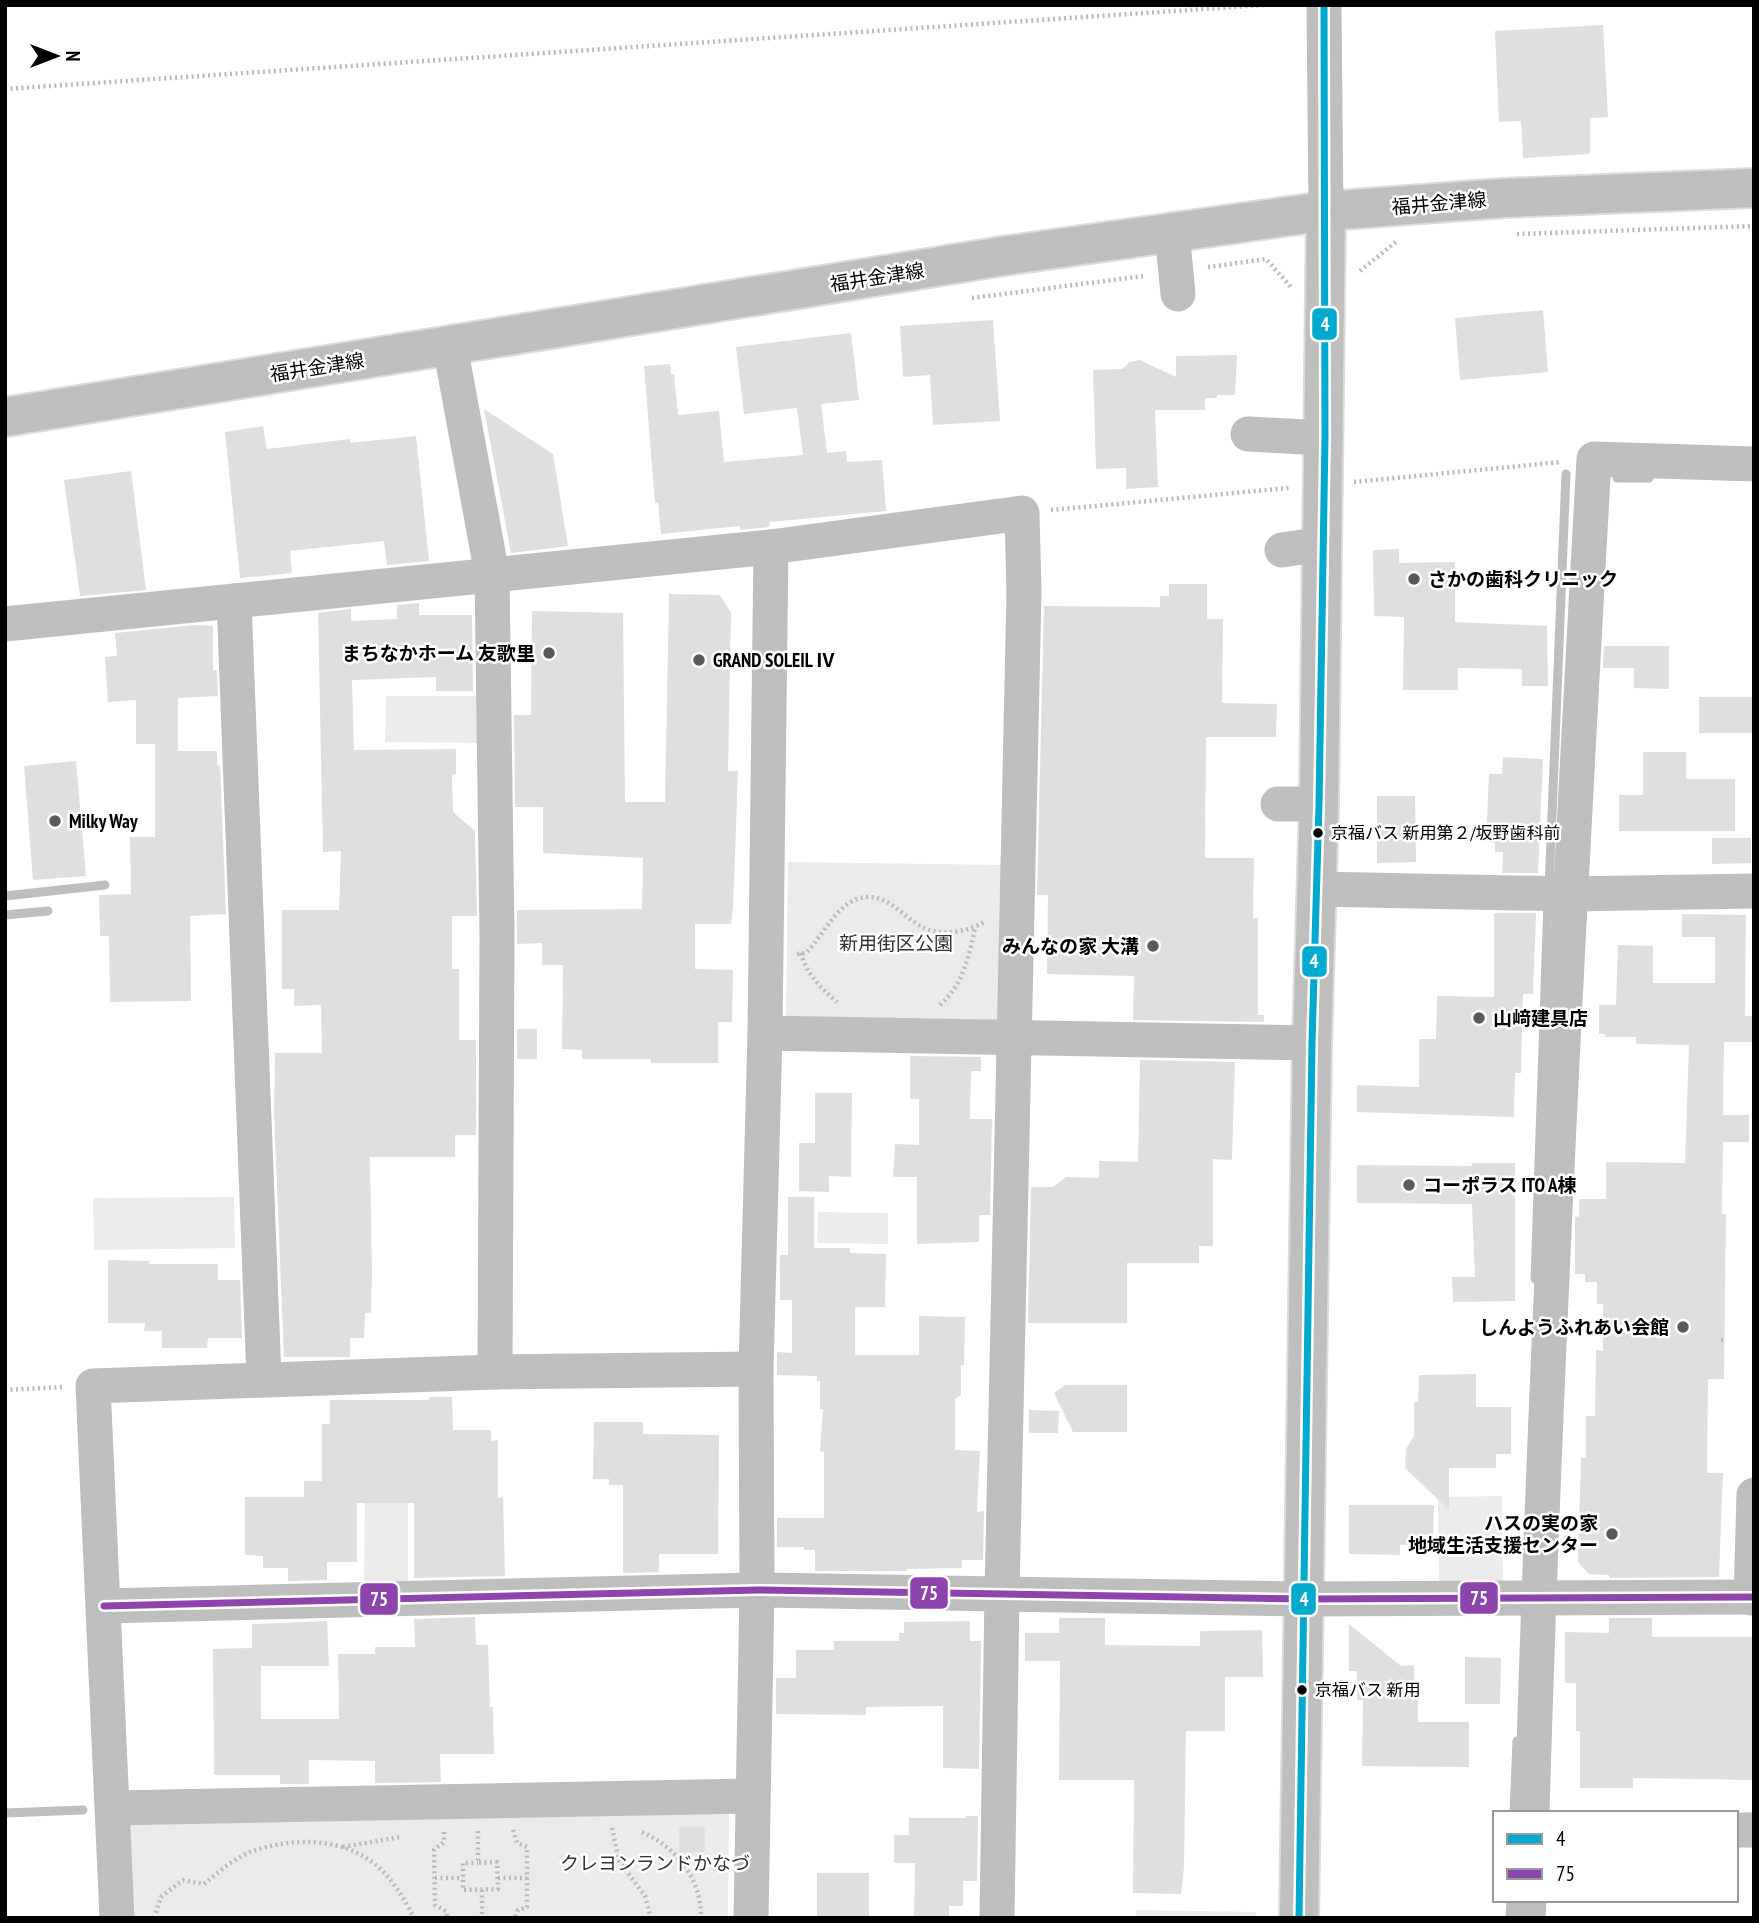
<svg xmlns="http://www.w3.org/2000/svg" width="1759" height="1923" viewBox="0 0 1759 1923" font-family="'PT Sans Narrow','Noto Sans JP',sans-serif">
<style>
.green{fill:#ebebeb}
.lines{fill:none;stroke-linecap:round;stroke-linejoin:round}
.stream{stroke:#bebebe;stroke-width:9}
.building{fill:#dfdfdf}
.major-casing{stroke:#dbdbdb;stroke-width:42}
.path{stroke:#b9b9b9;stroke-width:4.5;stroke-dasharray:2 3.5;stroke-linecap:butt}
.minor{stroke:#bebebe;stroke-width:35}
.major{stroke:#bebebe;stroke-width:38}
.bus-1-casing{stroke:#fff;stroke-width:12}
.bus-2-casing{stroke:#fff;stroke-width:12}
.bus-1{stroke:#00a9ce;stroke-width:7}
.bus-2{stroke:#8e44ad;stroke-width:7}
.poi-dot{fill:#595959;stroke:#fff;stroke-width:2.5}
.bus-dot{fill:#000;stroke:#fff;stroke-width:2.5}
.labels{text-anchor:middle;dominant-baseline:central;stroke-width:5;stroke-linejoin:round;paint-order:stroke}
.bus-label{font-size:17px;fill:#000;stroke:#fff;text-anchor:start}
.street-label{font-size:19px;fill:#000;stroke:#fff}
.poi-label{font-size:19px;font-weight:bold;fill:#000;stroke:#fff;text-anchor:start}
.park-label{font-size:19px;fill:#323232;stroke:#fff}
.line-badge{stroke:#fff;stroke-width:2.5}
.badge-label{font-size:19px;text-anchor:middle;font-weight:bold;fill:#fff}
</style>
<rect width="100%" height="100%" fill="#fff"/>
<g class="green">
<path d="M386 696H480V743L385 742Z"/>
<path d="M788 862 1006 865 1005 1024 786 1022Z"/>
<path d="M234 1197 235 1248 94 1250 93 1198Z"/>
<path d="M818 1212 888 1213V1244L817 1243Z"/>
<path d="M365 1492H408V1582H364Z"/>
<path d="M1502 1496 1503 1581 1439 1582 1438 1497Z"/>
<path d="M718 1805 729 1815 728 1918H127L125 1832 134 1822Z"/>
<path d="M1136 1910 1256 1912V1918H1136Z"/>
</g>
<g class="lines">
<g class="stream">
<path d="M1617 478H1649"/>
<path d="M1549 888 1566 474"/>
<path d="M5 896 105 885"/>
<path d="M5 915 48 911"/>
<path d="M1535 1279 1548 902"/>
<path d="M5 1813 83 1810"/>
<path d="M1514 1813 1517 1741"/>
<path d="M1510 1918 1511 1900"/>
</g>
</g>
<g class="building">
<path d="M1603 25 1608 117 1590 118V154L1523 158 1521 121 1499 122 1495 31Z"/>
<path d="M1543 310 1548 372 1460 380 1455 318Z"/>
<path d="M993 320 1000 421 933 425 930 375 903 377 900 326Z"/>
<path d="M851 333 859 400 821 404 827 453 846 451 847 462 882 460 886 511 770 522 769 527 740 530V526L661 534 658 503H655L644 366 670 364 671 374H674L678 415 719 411 724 462 803 455 797 408 744 414 736 347Z"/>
<path d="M1237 355 1235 395H1217V398H1205V410H1155L1158 487 1126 489V468L1096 469 1093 370 1122 369 1130 362 1140 360 1176 377V356Z"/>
<path d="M484 409 553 454 568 546 511 553Z"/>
<path d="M263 426 267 449 350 439V443L416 436 429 561 387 565 384 541 290 551 292 573 240 578 225 432Z"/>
<path d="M131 471 146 590 80 596 64 480Z"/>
<path d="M1399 549V563L1455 562V622L1547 626 1548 686H1522V669L1458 668V690H1403L1404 617 1374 616 1373 550Z"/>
<path d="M1169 584H1207V619H1223L1222 703 1277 704 1276 737H1206L1205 858H1254L1253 918H1258V1015H1264V1022L1133 1020 1134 976 1047 974 1048 895H1037L1044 606 1160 607V596H1169Z"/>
<path d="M669 594 720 595 731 613 728 771H738L733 907 731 924H695V969L733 970 732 1022H718V1063H651V1059H582V1050L562 1049 563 965H542V943L517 944V910L642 909 643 858 543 853V807H515L514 715H531L532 611 623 613 625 802H665Z"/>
<path d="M419 603V615H472L473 691H436V677L352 680 354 750 456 749V774L452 775 453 812 475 831 477 916H452V969H459V1040H476V1135H455V1157H370L372 1271 371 1313H365L364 1338H350V1357H284L274 1113 275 1053H322L321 1005 294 1006V989H282V910H339L341 851 323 852 318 613 351 609V621L397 619V605Z"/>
<path d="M197 625 213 626V670H217L218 696 178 698V751H217V765H220L226 914 190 916 191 1001 110 1002 109 936H100L99 895 131 894 130 837H155V744H136V700L108 702 105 657 117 656 115 633Z"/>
<path d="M1604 646H1669V689L1634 688V668H1603Z"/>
<rect x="1699" y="697" width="54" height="36"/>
<path d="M1643 752H1686V779H1735V831H1619V795H1643Z"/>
<path d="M1503 757 1543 759 1538 873H1502L1503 852H1495V843L1486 842 1489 774H1502Z"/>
<path d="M76 761 86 876 33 880 24 766Z"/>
<path d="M1377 796H1415L1416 862 1377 863Z"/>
<path d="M1712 838H1751V863L1712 864Z"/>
<path d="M1494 913H1536L1533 994H1523L1521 1073H1515L1514 1117 1357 1112V1085L1419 1087V1039H1436L1437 996 1494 997Z"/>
<path d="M1682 914 1746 915 1745 1016H1752V1042H1724L1723 1115H1749V1142H1723L1722 1214H1726L1724 1379H1708L1707 1473H1723L1719 1577 1609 1578V1575L1589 1574 1578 1562 1581 1458H1586V1416H1595L1596 1350 1603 1351V1304H1597V1282H1585V1274H1575V1216L1579 1217V1199H1606V1162L1685 1163 1689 1045 1636 1044V1037H1605V1034H1599V1005H1616L1618 945 1653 946V983H1715V937H1682Z"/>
<rect x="517" y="1029" width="20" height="30"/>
<path d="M910 1056 981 1057V1071H971L970 1119H992L990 1215H979V1242L917 1244V1177H893L895 1144 919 1145V1099H910Z"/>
<path d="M1140 1060 1235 1062 1232 1160 1213 1159V1246H1199V1263H1127V1323H1028L1031 1187H1053L1066 1177 1099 1178V1161L1138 1162Z"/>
<path d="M815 1093H852L851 1177 829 1176V1192L799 1191V1143H815Z"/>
<path d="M1472 1163H1515V1301L1453 1302 1452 1277H1475L1472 1204 1357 1203V1165L1472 1166Z"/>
<path d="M788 1197H814V1248H850V1253L886 1254 885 1307H855V1355H919V1316L965 1317 964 1365H961V1395L955 1399V1450L980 1451 977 1512 984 1511 983 1560H962V1568L907 1569V1571H815V1550H804V1547H777V1518H824V1452L820 1451 823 1409H820V1381H817V1376L777 1375V1352L792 1353V1300H780V1255H788Z"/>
<path d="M108 1260 149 1261V1264H218V1280H240L242 1338H208L207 1348H162V1331H144L145 1323H108Z"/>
<path d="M1476 1374V1407H1511V1454H1496V1468H1449V1510L1405 1468 1406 1449 1414 1436V1402H1418L1419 1375Z"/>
<path d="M1065 1385H1127V1432H1073L1054 1393Z"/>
<path d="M429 1397H452L453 1430H491V1441L498 1440V1498L503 1497 505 1576 414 1578V1503H357V1562H327V1580L288 1581V1568H263V1556L245 1555V1497H304V1481H322V1424H330V1400H429Z"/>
<path d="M1029 1410 1059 1411 1058 1433H1029Z"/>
<path d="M594 1422H643V1434L719 1435 718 1554H659V1572L623 1573V1485H609V1479H593Z"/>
<path d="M1349 1505H1434L1433 1535H1417V1545H1400V1555L1349 1554Z"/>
<path d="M475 1617 476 1645H488L490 1707H493L494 1754H440L441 1782 375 1783V1761L309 1760V1784H280V1775H214L213 1649 252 1648V1624L327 1621 329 1666H261V1719H339L338 1654H375V1647H415L414 1619Z"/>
<path d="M1059 1618H1105V1645L1200 1646V1631L1262 1630 1263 1677H1225V1731H1186L1184 1867 1181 1894 1133 1893 1134 1780H1059L1060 1661H1025V1633H1059Z"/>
<path d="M1609 1618H1652V1637H1754V1780L1633 1778V1788H1580V1731H1576V1683H1565V1632L1609 1633Z"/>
<path d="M970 1621V1641H981L979 1769 943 1768V1706L866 1707V1715L776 1714V1678H796V1650H834V1641H899V1633H904V1622Z"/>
<path d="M1349 1624 1401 1666 1414 1665V1681H1418V1722H1469V1767L1362 1766 1363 1700H1357V1671H1349Z"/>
<path d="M1465 1657 1501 1658 1500 1704H1465Z"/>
<path d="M966 1816H978L977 1881H963V1906H949V1918H914L915 1863H894V1835H909V1818H966Z"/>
<rect x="679" y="1827" width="26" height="25"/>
<rect x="817" y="1873" width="52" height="45"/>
</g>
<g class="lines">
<defs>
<g id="major">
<path d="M5 417 1003 256 1326 211 1504 198 1754 188"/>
<path d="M1299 1918 1312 1043 1319 804 1326 211"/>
</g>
</defs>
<use href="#major" class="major-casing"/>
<g class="path">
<path d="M5 89 1264 5"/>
<path d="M1517 234 1754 226"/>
<path d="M1208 267 1266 259 1291 287"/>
<path d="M1360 271 1397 241"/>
<path d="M972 298 1144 276"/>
<path d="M1354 482 1561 462"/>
<path d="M1051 510 1289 488"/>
<path d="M801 953C807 975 820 987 837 1002"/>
<path d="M797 954 806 953C822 937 835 907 857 899 885 889 903 918 924 928 942 937 970 931 986 921"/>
<path d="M940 1005C963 985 969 956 975 928"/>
<path d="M1721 1340H1725"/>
<path d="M5 1390 64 1387"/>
<path d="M612 1828 619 1861 645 1896 651 1918"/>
<path d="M513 1830 517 1843 527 1847V1907L518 1910 515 1918"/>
<path d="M478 1831V1863L497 1862 498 1889 463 1890V1863H478"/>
<path d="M444 1832V1842L434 1850 435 1905 447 1912V1918"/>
<path d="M642 1832C678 1849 701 1878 701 1918"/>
<path d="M343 1847 400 1837"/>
<path d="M435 1878H463"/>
<path d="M498 1878H527"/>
<path d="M482 1890V1918"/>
<path d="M154 1918 161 1897 183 1880 204 1884C219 1872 235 1857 253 1851 290 1838 339 1837 372 1862 390 1875 404 1898 414 1918"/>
</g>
<g class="minor">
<path d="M1324 5 1326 211"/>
<path d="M1172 232 1178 294"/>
<path d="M450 346 492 574 497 936 495 1372"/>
<path d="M1248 434 1325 438"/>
<path d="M1282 550 1323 544"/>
<path d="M234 601 264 1379"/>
<path d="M5 624 771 547 1022 513 1024 592 1002 1593 997 1918"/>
<path d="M1278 804H1319"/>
<path d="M1317 889 1569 894 1754 891"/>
<path d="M765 1033 1312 1043"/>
<path d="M1751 1598 1754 1495"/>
<path d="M104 1606 757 1590 1304 1599 1754 1597"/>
<path d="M113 1808 752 1796"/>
<path d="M1532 1813C1545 1361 1569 910 1594 459L1754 464"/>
<path d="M1736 1830H1754"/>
<path d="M117 1918 93 1386 495 1372 756 1369"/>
<path d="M751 1918 757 1590 756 1369 765 1033 771 547"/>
<path d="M1528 1918 1529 1900"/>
</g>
<use href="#major" class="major"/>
<defs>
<path id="bus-1" d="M1299 1918 1312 1043 1319 804 1325 438 1324 5"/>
<path id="bus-2" d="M104 1606 757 1590 1304 1599 1754 1597"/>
</defs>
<use href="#bus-1" class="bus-1-casing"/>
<use href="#bus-2" class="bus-2-casing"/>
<use href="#bus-1" class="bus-1"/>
<use href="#bus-2" class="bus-2"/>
</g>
<g class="poi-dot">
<circle cx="1414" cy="579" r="7"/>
<circle cx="549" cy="653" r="7"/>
<circle cx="699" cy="660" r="7"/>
<circle cx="55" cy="821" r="7"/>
<circle cx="1153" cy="946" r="7"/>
<circle cx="1479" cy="1018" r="7"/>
<circle cx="1409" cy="1185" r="7"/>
<circle cx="1683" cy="1327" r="7"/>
<circle cx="1612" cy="1534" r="7"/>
</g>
<g class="bus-dot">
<circle cx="1318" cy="833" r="6"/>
<circle cx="1302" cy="1690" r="6"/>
</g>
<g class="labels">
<g class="bus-label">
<text x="1331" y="833">京福バス 新用第２/坂野歯科前</text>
<text x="1315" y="1690">京福バス 新用</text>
</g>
<g class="street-label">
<text transform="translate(1439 203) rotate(-5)">福井金津線</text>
<text transform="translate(877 277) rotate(-9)">福井金津線</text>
<text transform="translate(317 367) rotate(-9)">福井金津線</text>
</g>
<g class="poi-label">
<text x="1428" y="579">さかの歯科クリニック</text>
<text x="535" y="653" text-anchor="end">まちなかホーム 友歌里</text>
<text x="713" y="660">GRAND SOLEIL Ⅳ</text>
<text x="69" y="821">Milky Way</text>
<text x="1139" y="946" text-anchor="end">みんなの家 大溝</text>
<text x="1493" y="1018">山﨑建具店</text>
<text x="1423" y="1185">コーポラス ITO A棟</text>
<text x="1669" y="1327" text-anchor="end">しんようふれあい会館</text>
<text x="1598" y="1523" text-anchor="end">ハスの実の家<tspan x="1598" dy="22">地域生活支援センター</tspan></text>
</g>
<g class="park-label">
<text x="896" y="943">新用街区公園</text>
<text x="655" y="1863">クレヨンランドかなづ</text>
</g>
</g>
<g class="line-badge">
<rect x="1311" y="307" width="27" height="34" rx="7" fill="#00a9ce"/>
<rect x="1301" y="945" width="27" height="33" rx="7" fill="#00a9ce"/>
<rect x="909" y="1576" width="40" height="34" rx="7" fill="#8e44ad"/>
<rect x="1459" y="1581" width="40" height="34" rx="7" fill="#8e44ad"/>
<rect x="1290" y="1582" width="27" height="34" rx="7" fill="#00a9ce"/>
<rect x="359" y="1582" width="40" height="34" rx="7" fill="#8e44ad"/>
</g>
<g class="badge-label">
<text x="1325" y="331">4</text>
<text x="1314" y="968">4</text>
<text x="929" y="1600">75</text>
<text x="1479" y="1605">75</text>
<text x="1304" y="1606">4</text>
<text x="379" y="1606">75</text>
</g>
<rect width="1759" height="1923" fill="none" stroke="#000000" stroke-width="14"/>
<rect x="1493" y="1811" width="245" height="91" fill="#ffffff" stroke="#999999" stroke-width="2"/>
<rect x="1507" y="1834" width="35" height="10" fill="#00a9ce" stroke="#999999" stroke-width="2"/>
<text x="1556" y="1846" font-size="21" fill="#000000">4</text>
<rect x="1507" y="1869" width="35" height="10" fill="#8e44ad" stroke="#999999" stroke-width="2"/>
<text x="1556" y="1881" font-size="21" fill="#000000">75</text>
<g transform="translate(56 56) rotate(90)" stroke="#ffffff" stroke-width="5" paint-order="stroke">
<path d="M0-5L12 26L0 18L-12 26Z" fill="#000000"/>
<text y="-10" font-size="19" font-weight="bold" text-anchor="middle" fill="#000000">N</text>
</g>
</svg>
